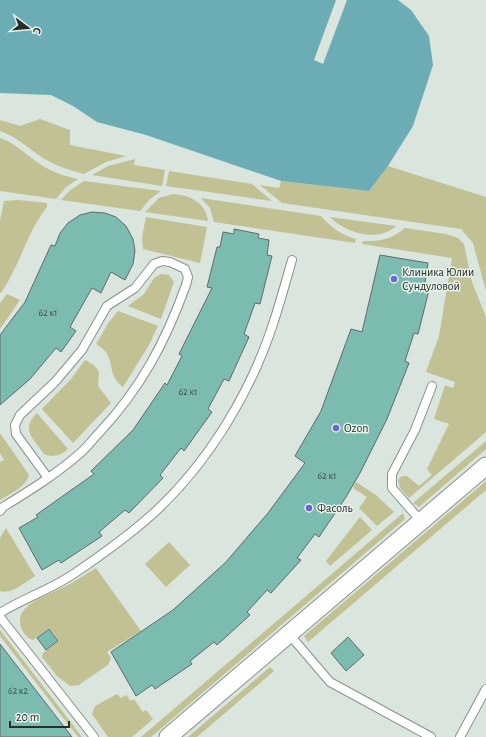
<svg xmlns="http://www.w3.org/2000/svg" width="486" height="737" viewBox="0 0 486 737" font-family="'Alegreya Sans',sans-serif">
<style>
.green{fill:#c1c194}
.water{fill:#6cacb5}
.pier{fill:#dae5de}
.building{fill:#7bbbb0;stroke:#5f6b69}
.lines{fill:none;stroke-linecap:round;stroke-linejoin:round}
.service-casing{stroke:#87928b;stroke-width:10}
.minor-casing{stroke:#87928b;stroke-width:19}
.service{stroke:#fff;stroke-width:8}
.minor{stroke:#fff;stroke-width:17}
.poi-dot{fill:#6c64de;stroke:#e7f2eb;stroke-width:1.5}
.labels{text-anchor:middle;dominant-baseline:central;stroke-width:3;stroke-linejoin:round;paint-order:stroke}
.number-label{font-size:10px;fill:#3e504c}
.poi-label{font-size:12px;fill:#292d2a;stroke:#e7f2eb;text-anchor:start}
</style>
<rect width="100%" height="100%" fill="#dae5de"/>
<g class="green">
<path d="M40 119 70 130V145L126 156 106 162 84 174C69 170 56 166 43 158 28 148 17 137 0 131V120L20 126Z"/>
<path d="M0 138C15 143 24 153 37 162 49 171 63 176 78 179L66 187 56 199 0 191Z"/>
<path d="M135 159 134 165 165 170 162 186 92 175 108 166Z"/>
<path d="M388 166 486 197V291L473 243 461 229 282 203 260 185 279 188 281 181 369 191Z"/>
<path d="M169 171 252 184 272 201 166 186Z"/>
<path d="M84 181 161 191 150 199 140 211 61 200 69 191Z"/>
<path d="M173 194C190 195 206 203 208 221L145 212 159 198Z"/>
<path d="M201 198 321 216C331 227 341 235 356 239L355 243 214 222 210 208Z"/>
<path d="M18 200 47 203V207C26 233 20 267 0 294V221L4 201Z"/>
<path d="M146 217 207 227 200 263 143 249 142 237Z"/>
<path d="M330 217 396 226C378 243 345 233 330 217Z"/>
<path d="M405 228 446 234 458 238 464 244 472 282 486 317V432L409 498 400 488 398 480 402 476H407L419 486 432 475 427 469 449 424 434 419 445 385 453 388 455 382 426 372 439 336 452 258 362 244 363 241C382 241 390 240 405 228Z"/>
<path d="M161 274 169 275 174 282 161 319 128 306 144 294 154 278Z"/>
<path d="M7 294 20 300 0 329V303Z"/>
<path d="M118 311 158 326 149 345 123 387C104 373 119 357 96 344L109 322Z"/>
<path d="M85 360 94 365 99 372 98 386 111 403 73 443 42 409 71 379Z"/>
<path d="M37 413 68 449C60 456 54 458 44 454 34 439 20 429 37 413Z"/>
<path d="M0 433 29 475C25 488 11 493 0 500V462L4 460 0 453Z"/>
<path d="M486 441V449L419 507 413 503Z"/>
<path d="M486 481V490L308 642 304 636Z"/>
<path d="M356 482 376 495 394 512 377 526 359 508 367 497 353 488Z"/>
<path d="M403 513 405 519 151 737H141Z"/>
<path d="M360 517 372 530 330 566 326 561Z"/>
<path d="M6 528 35 576C26 582 11 595 0 591V538Z"/>
<path d="M169 542 190 565 166 587 145 564Z"/>
<path d="M96 568 141 631 107 652 111 658 108 665 80 684V685L70 686 57 676 42 657 43 653 59 641 49 628 33 640 30 639C21 633 16 619 24 610 33 599 57 591 70 584 79 579 87 573 96 568Z"/>
<path d="M0 630 82 737H78L0 636Z"/>
<path d="M270 667 274 671 197 737H188Z"/>
<path d="M117 694 121 698 126 695 131 701 134 699 143 712 146 710 153 719 132 737H108L92 714 95 706Z"/>
</g>
<path class="water" d="M0 0H398L411 10 429 36 433 65 413 126 388 166 369 191 281 181 146 135 97 122 73 106 51 95 0 93Z"/>
<path class="pier" d="M336 0H347L323 64 314 60Z"/>
<g class="building">
<path d="M92 212 105 213 116 217 126 226 133 239 135 251 133 264 125 280 111 272 101 293 92 288 70 327 76 331 61 352 56 348 30 379 0 405V335L25 302 51 245 55 246 60 233 68 223 80 215Z"/>
<path d="M234 229 259 234 258 238 269 240 267 255 272 256 260 304 255 303 244 334 249 337 229 381 224 379 208 409 212 412 184 451 181 448 160 475 163 478 129 513 125 510 99 532 102 536 61 563 59 560 42 570 19 528 38 517 36 515 94 474 91 471 133 430 165 383 167 385 182 356 179 354 212 288 207 287 217 247H220L223 232 234 234Z"/>
<path d="M380 255 428 263 424 289 429 290 418 334 414 333 405 361 409 363 387 419 360 473 346 497 319 537 315 534 297 558 301 560 271 593 267 590 247 612 250 615 217 645 214 642 190 661 192 664 155 689 152 685 136 696 111 652 173 610 226 562 268 513 305 463 295 456 321 411 351 329 362 332Z"/>
<path d="M49 629 58 641 46 650 37 638Z"/>
<path d="M348 637 364 655 346 671 331 653Z"/>
<path d="M0 644 72 737H0Z"/>
</g>
<g class="lines">
<defs>
<g id="service">
<path d="M0 511 3 507C29 491 55 475 78 455 86 449 92 440 99 433 141 388 165 343 186 285L188 277 185 269 170 262 162 261 154 264 135 288 107 306 82 350 55 382 20 415 15 425 16 434 48 478"/>
<path d="M421 521 392 488V474L415 430 432 386"/>
<path d="M0 613C24 598 52 589 75 573 103 554 131 534 157 510 209 461 251 392 273 324 280 303 286 281 292 260"/>
<path d="M0 617 94 737"/>
<path d="M289 634 330 682 431 737"/>
<path d="M460 737 486 689"/>
</g>
<path id="minor" d="M168 737 486 466"/>
</defs>
<use href="#service" class="service-casing"/>
<use href="#minor" class="minor-casing"/>
<use href="#service" class="service"/>
<use href="#minor" class="minor"/>
</g>
<g class="poi-dot">
<circle cx="394" cy="279" r="4"/>
<circle cx="336" cy="428" r="4"/>
<circle cx="309" cy="508" r="4"/>
</g>
<g class="labels">
<g class="number-label">
<text x="48" y="313">62 к1</text>
<text x="188" y="392">62 к1</text>
<text x="327" y="476">62 к1</text>
<text x="18" y="691">62 к2</text>
</g>
<g class="poi-label">
<text x="402" y="272">Клиника Юлии<tspan x="402" dy="14">Сундуловой</tspan></text>
<text x="344" y="428">Ozon</text>
<text x="317" y="508">Фасоль</text>
</g>
</g>
<g transform="translate(28 28) rotate(106)" stroke="#e7f2eb" stroke-width="3" paint-order="stroke">
<path d="M0-3L7 15L0 10L-7 15Z" fill="#292d2a"/>
<text y="-6" font-size="11" font-weight="bold" text-anchor="middle" fill="#292d2a">С</text>
</g>
<path d="M10 721v6h59v-6" fill="none" stroke="#292d2a" stroke-width="2"/>
<text x="16" y="721" font-size="12" fill="#292d2a" stroke="#e7f2eb" stroke-width="3" paint-order="stroke">20 m</text>
</svg>
